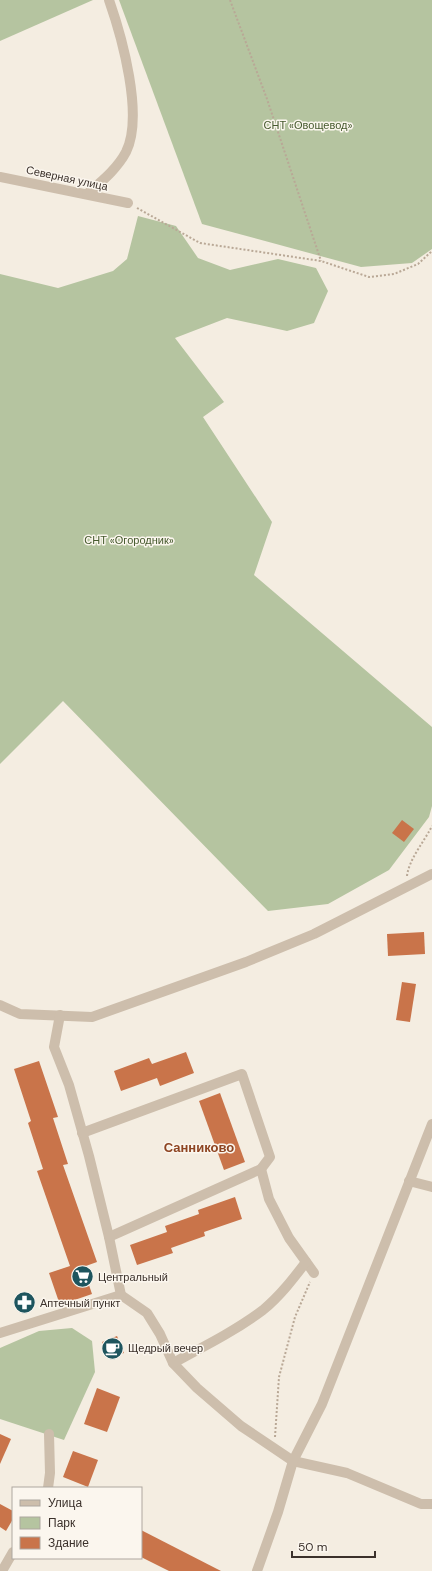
<svg xmlns="http://www.w3.org/2000/svg" width="432" height="1571" viewBox="0 0 432 1571" font-family="'DM Sans',sans-serif">
<style>
.green{fill:#b5c4a0}
.building{fill:#c9744a}
.lines{fill:none;stroke-linecap:round;stroke-linejoin:round}
.path{stroke:#b9a896;stroke-width:2;stroke-dasharray:2 2;stroke-linecap:butt}
.minor{stroke:#cdbeac;stroke-width:10}
.labels{text-anchor:middle;dominant-baseline:central;stroke-width:3;stroke-linejoin:round;paint-order:stroke}
.park-label{font-size:11px;fill:#465a2e;stroke:#fbf6ee}
.street-label{font-size:11px;fill:#3b312b;stroke:#fbf6ee}
.poi-label{font-size:11px;fill:#3b312b;stroke:#fbf6ee;text-anchor:start}
.quarter-label{font-size:13px;font-weight:bold;fill:#8d4421;stroke:#fbf6ee}
</style>
<rect width="100%" height="100%" fill="#f4ede1"/>
<g class="green">
<path d="M0 0H93L0 41Z"/>
<path d="M119 0H432V249L412 263 361 267 202 224Z"/>
<path d="M138 216 176 226 198 258 230 270 278 259 316 268 328 291 314 323 287 331 227 318 175 338 224 402 203 417 272 522 254 575 432 727V806L429 817 389 870 328 904 268 911 63 701 0 764V274L58 288 113 271 127 259Z"/>
<path d="M72 1328 92 1341 95 1372 64 1440 0 1419V1348L39 1331Z"/>
</g>
<g class="building">
<path d="M402 820 414 829 404 842 392 833Z"/>
<path d="M424 932 425 954 388 956 387 934Z"/>
<path d="M402 982 416 984 410 1022 396 1020Z"/>
<path d="M186 1052 194 1073 160 1086 157 1078 121 1091 114 1071 149 1058 152 1064Z"/>
<path d="M39 1061 58 1117 53 1118 68 1164 63 1165 97 1262 83 1267 92 1294 60 1305 49 1273 70 1266 37 1171 43 1169 28 1123 31 1121 14 1069Z"/>
<path d="M220 1093 245 1162 224 1170 199 1101Z"/>
<path d="M235 1197 242 1219 204 1232 205 1236 171 1248 173 1253 137 1265 130 1245 167 1232 165 1226 199 1214 198 1210Z"/>
<path d="M29 1293 34 1307 21 1312 15 1298Z"/>
<path d="M117 1336 124 1353 109 1359 102 1342Z"/>
<path d="M97 1388 120 1397 107 1432 84 1424Z"/>
<path d="M0 1434 11 1439 0 1464Z"/>
<path d="M73 1451 98 1460 88 1487 63 1477Z"/>
<path d="M0 1504 13 1511V1519L6 1531 0 1527Z"/>
<path d="M141 1530 221 1571H169L141 1557Z"/>
</g>
<g class="lines">
<g class="path">
<path d="M230 0 267 99 321 261"/>
<path d="M137 208 200 243 321 261 369 277 394 274 418 264 432 251"/>
<path d="M407 876C409 859 424 842 432 826"/>
<path d="M275 1437 279 1377 295 1317 310 1282"/>
</g>
<g class="minor">
<path d="M0 177 128 203"/>
<path d="M87 194C102 181 117 169 126 152 144 116 122 37 109 0"/>
<path d="M0 1005 20 1014 92 1017 246 962 314 934 432 874"/>
<path d="M60 1015 54 1047 69 1085 89 1156 109 1237 121 1295 147 1313 160 1334 173 1363 197 1388 241 1426 293 1461 347 1473 421 1504H432"/>
<path d="M82 1133 242 1074 270 1157 261 1169 109 1237"/>
<path d="M261 1169 269 1199 289 1238 314 1273"/>
<path d="M409 1181 432 1187"/>
<path d="M0 1333 121 1295"/>
<path d="M173 1363C203 1347 235 1331 263 1310 280 1296 293 1279 306 1262"/>
<path d="M48 1488 50 1473 49 1434"/>
<path d="M2 1571 13 1552"/>
<path d="M257 1571 278 1512 293 1461 322 1404 432 1124"/>
</g>
</g>
<defs>
<symbol id="supermarket-disc" viewBox="-11 -11 22 22"><circle r="9.5" fill="#1e555e" stroke="#fbf6ee"/><path d="M-6-5.5h2.5l.6 2H6L4.5 2H-2.5L-4.4-4H-6ZM-1.5 3.2a1.3 1.3 0 1 0 .1 0ZM3 3.2a1.3 1.3 0 1 0 .1 0Z" fill="#fff"/></symbol>
<symbol id="pharmacy-disc" viewBox="-11 -11 22 22"><circle r="9.5" fill="#1e555e" stroke="#fbf6ee"/><path d="M-2-6h4v4h4v4h-4v4h-4v-4h-4v-4h4Z" fill="#fff"/></symbol>
<symbol id="cafe-disc" viewBox="-11 -11 22 22"><circle r="9.5" fill="#1e555e" stroke="#fbf6ee"/><path d="M-5.5-4.5H6V0H3Q3 3.5 0 3.5H-2.5Q-5.5 3.5-5.5 0ZM3-3.2v2h1.7v-2ZM-6 4.5H4V6H-6Z" fill="#fff"/></symbol>
</defs>
<g fill-rule="evenodd">
<use href="#supermarket-disc" x="70" y="1264" width="25" height="25"/>
<use href="#pharmacy-disc" x="12" y="1290" width="25" height="25"/>
<use href="#cafe-disc" x="100" y="1336" width="25" height="25"/>
</g>
<g class="labels">
<g class="park-label">
<text x="308" y="125">СНТ «Овощевод»</text>
<text x="129" y="540">СНТ «Огородник»</text>
</g>
<g class="street-label">
<text transform="translate(67 178) rotate(12)">Северная улица</text>
</g>
<g class="poi-label">
<text x="98" y="1277">Центральный</text>
<text x="40" y="1303">Аптечный пункт</text>
<text x="128" y="1348">Щедрый вечер</text>
</g>
<g class="quarter-label">
<text x="199" y="1147">Санниково</text>
</g>
</g>
<rect x="12" y="1487" width="130" height="72" fill="#fbf6ee" stroke="#aea7a0"/>
<rect x="20" y="1500" width="20" height="6" fill="#cdbeac" stroke="#aea7a0"/>
<text x="48" y="1507" font-size="12" fill="#3b312b">Улица</text>
<rect x="20" y="1517" width="20" height="12" fill="#b5c4a0" stroke="#aea7a0"/>
<text x="48" y="1527" font-size="12" fill="#3b312b">Парк</text>
<rect x="20" y="1537" width="20" height="12" fill="#c9744a" stroke="#aea7a0"/>
<text x="48" y="1547" font-size="12" fill="#3b312b">Здание</text>
<path d="M292 1551v6h83v-6" fill="none" stroke="#3b312b" stroke-width="2"/>
<text x="298" y="1551" font-size="12" fill="#3b312b" stroke="#fbf6ee" stroke-width="3" paint-order="stroke">50 m</text>
</svg>
